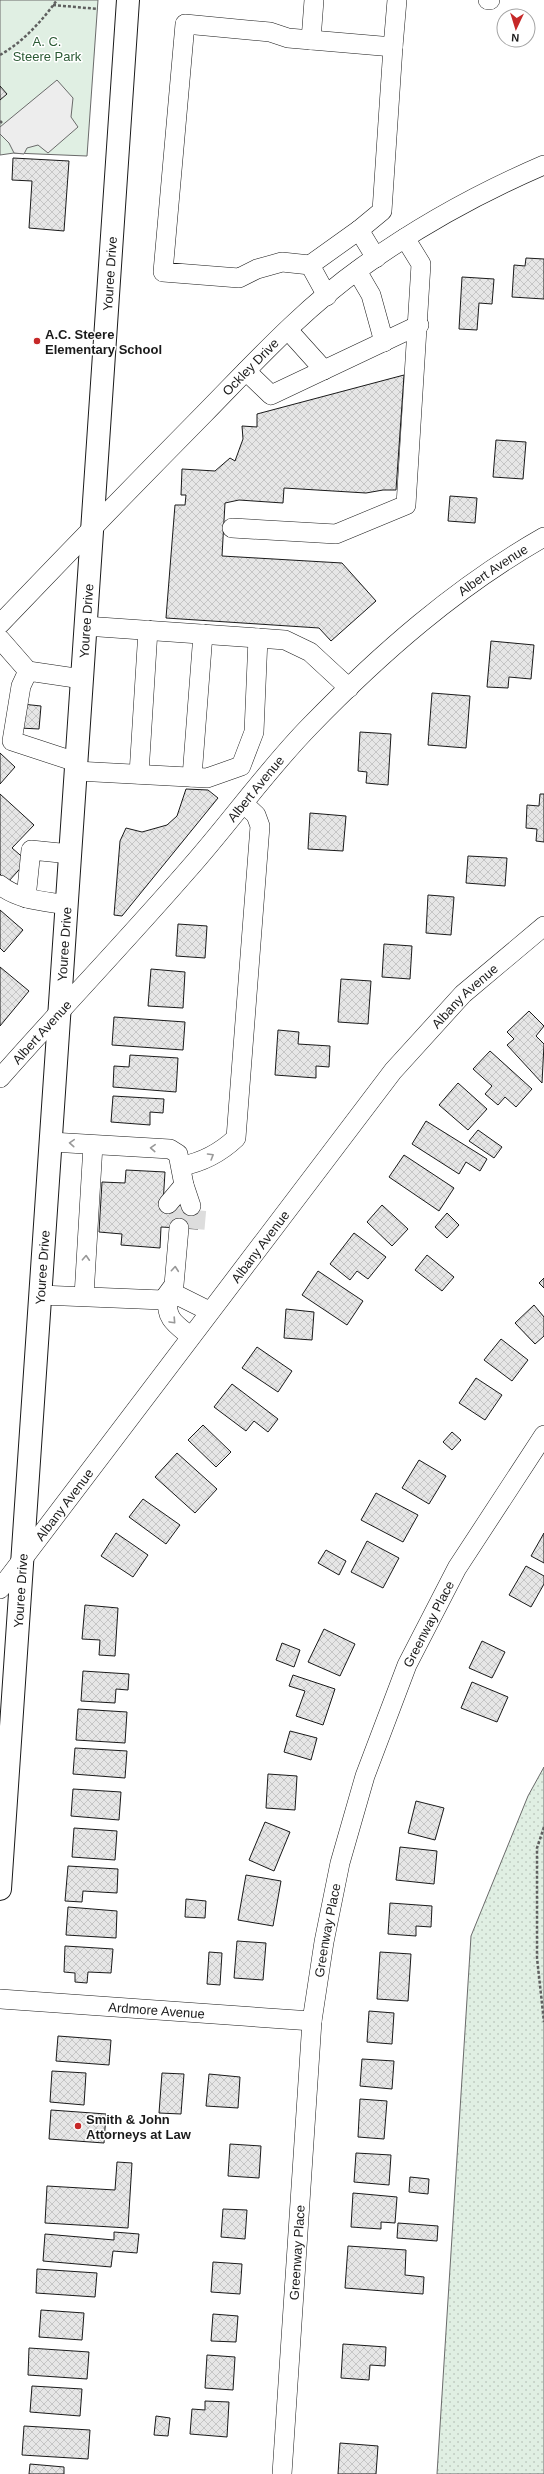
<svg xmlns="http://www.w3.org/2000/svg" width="544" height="2474" viewBox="0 0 544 2474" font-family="Helvetica,sans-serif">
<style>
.grass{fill:url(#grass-dots);stroke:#6a6a6a}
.park{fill:#e0efe3;stroke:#6a6a6a}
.parking{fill:#ededed;stroke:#6a6a6a}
.building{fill:url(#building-cross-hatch);stroke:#1a1a1a}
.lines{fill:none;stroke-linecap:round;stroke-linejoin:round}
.minor-tunnel{stroke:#ddd;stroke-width:19;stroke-dasharray:19 10;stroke-linecap:butt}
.minor-casing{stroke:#1a1a1a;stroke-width:20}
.major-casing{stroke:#1a1a1a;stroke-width:24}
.path{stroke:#5f5f5f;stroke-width:2.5;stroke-dasharray:3 2;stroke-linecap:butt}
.minor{stroke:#fff;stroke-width:19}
.major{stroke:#fff;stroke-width:22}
.oneway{stroke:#989898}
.poi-dot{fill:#c62828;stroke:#fff;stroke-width:1.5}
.labels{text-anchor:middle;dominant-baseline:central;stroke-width:3;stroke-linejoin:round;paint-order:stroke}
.park-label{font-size:13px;fill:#2b5a34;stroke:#fff}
.street-label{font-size:13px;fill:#1a1a1a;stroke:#fff}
.poi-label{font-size:13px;font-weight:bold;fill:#1a1a1a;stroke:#fff;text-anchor:start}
</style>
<defs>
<pattern id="grass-dots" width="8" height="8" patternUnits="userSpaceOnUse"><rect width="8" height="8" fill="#e0efe3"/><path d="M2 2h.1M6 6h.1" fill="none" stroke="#c0ccc2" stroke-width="1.8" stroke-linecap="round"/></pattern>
<pattern id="building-cross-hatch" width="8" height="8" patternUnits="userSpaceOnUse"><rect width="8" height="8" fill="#e6e6e6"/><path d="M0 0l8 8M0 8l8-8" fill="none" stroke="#c5c5c5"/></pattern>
</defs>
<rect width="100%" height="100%" fill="#fff"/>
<path class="grass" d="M544 1767V2474H437L471 1936 528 1796Z"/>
<path class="park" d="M0 0H98L87 156 14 153 0 155Z"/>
<path class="parking" d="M57 80 73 98 71 117 78 127 48 153 38 145 27 148 24 154 14 153 9 143 0 134V127Z"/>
<g class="building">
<path d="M0 86 7 94 0 100Z"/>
<path d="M13 158 69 161 64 231 29 228 32 181 12 180Z"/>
<path d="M526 258 544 259V299L512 297 514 265 525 266Z"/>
<path d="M462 277 494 279 492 304 479 303 477 330 459 329Z"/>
<path d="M404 375 396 490H383L366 493 284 488 283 503 239 500 225 503 222 556 342 563 376 601 331 641 319 628 166 618 175 505H185L186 495H181L182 469 215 471 230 458 235 461 243 439 242 426 257 427V414Z"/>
<path d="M496 440 526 442 523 479 493 477Z"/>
<path d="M450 496 477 498 475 523 448 521Z"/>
<path d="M491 641 534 645 531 679 509 677 508 688 487 687Z"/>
<path d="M432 693 470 696 466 748 428 745Z"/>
<path d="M22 704 41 706 39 729 20 728Z"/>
<path d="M360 732 391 734 388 785 366 783 367 772 358 771Z"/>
<path d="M0 753 15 767 0 784Z"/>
<path d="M186 789 208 790 218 798 122 916 114 915 120 841 126 828 142 832 167 825 177 816Z"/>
<path d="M0 794 34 825 12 848 27 861 8 882 0 874Z"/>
<path d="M540 794H544V842L536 841 537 829 526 828 527 805 539 806Z"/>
<path d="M310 813 346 816 343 851 308 849Z"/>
<path d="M468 856 507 858 505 886 466 883Z"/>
<path d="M428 895 454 897 451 935 426 933Z"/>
<path d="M0 910 23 930 4 952 0 948Z"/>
<path d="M178 924 207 926 205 958 176 956Z"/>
<path d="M384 944 412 946 410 979 382 977Z"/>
<path d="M0 967 29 991 0 1026Z"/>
<path d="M151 969 185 972 183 1008 148 1006Z"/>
<path d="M341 979 371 981 368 1024 338 1022Z"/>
<path d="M529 1011 544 1026 536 1036 544 1044 542 1083 507 1045 514 1039 507 1032Z"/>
<path d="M114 1017 185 1022 183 1050 112 1045Z"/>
<path d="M278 1030 299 1032 298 1044 330 1046 329 1067 316 1066V1078L275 1075Z"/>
<path d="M490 1051 532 1089 516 1107 505 1097 498 1105 485 1094 492 1086 473 1069Z"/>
<path d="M130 1055 178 1058 176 1092 113 1087 114 1066 129 1067Z"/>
<path d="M458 1083 487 1109 468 1130 439 1105Z"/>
<path d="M113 1096 164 1099 163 1113 150 1112V1125L111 1122Z"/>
<path d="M426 1121 487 1159 480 1171 466 1162 459 1174 412 1144Z"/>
<path d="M478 1130 502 1147 494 1158 469 1141Z"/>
<path d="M404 1155 454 1188 439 1211 389 1177Z"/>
<path d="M126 1170 165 1172 163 1204 199 1206 198 1229 161 1227 160 1248 121 1245 122 1234 99 1232 102 1182 125 1183Z"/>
<path d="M382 1205 408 1229 392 1246 367 1222Z"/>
<path d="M447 1213 459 1225 447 1238 435 1227Z"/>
<path d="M354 1233 386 1257 368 1279 357 1271 350 1280 330 1264Z"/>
<path d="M427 1255 454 1277 442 1291 415 1270Z"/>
<path d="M318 1271 363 1301 347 1325 302 1295Z"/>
<path d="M544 1278V1288L539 1283Z"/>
<path d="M534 1305 544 1317V1336L535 1344 515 1323Z"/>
<path d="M286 1309 314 1312 312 1340 284 1338Z"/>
<path d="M501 1339 528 1360 512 1381 484 1360Z"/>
<path d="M257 1347 292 1371 278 1392 242 1368Z"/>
<path d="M476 1378 502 1395 485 1420 459 1403Z"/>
<path d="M232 1384 278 1419 268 1432 254 1421 246 1431 214 1407Z"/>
<path d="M203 1425 231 1452 216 1467 188 1440Z"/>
<path d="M452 1432 461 1440 452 1450 443 1442Z"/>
<path d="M177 1453 217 1489 195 1513 155 1477Z"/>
<path d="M419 1460 446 1476 429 1504 402 1488Z"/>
<path d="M376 1493 418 1515 403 1542 361 1520Z"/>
<path d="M143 1499 180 1525 166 1544 129 1517Z"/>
<path d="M116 1533 148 1555 133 1577 101 1556Z"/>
<path d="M544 1533V1563L531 1556Z"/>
<path d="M367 1541 399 1558 383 1588 351 1572Z"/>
<path d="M326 1550 346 1561 339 1575 318 1563Z"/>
<path d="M526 1566 544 1576V1584L531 1607 509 1595Z"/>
<path d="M85 1605 118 1608 115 1656 99 1655 100 1640 82 1639Z"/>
<path d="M324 1629 355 1644 340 1676 308 1662Z"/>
<path d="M482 1641 505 1652 492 1678 469 1668Z"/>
<path d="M282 1643 300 1650 294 1667 276 1660Z"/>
<path d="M83 1671 129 1674 128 1690 116 1689 115 1703 81 1701Z"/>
<path d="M293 1675 335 1689 323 1725 296 1716 305 1691 289 1686Z"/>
<path d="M472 1682 508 1697 497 1722 461 1708Z"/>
<path d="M78 1709 127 1712 125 1743 76 1740Z"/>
<path d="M290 1731 317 1738 311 1760 284 1752Z"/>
<path d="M75 1748 127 1751 125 1778 73 1774Z"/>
<path d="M268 1774 297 1776 295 1810 266 1808Z"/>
<path d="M73 1789 121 1792 119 1820 71 1816Z"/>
<path d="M416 1801 444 1808 435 1840 408 1833Z"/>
<path d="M265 1822 290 1832 274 1871 249 1860Z"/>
<path d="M74 1828 117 1831 115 1860 72 1857Z"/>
<path d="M400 1847 437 1851 434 1884 396 1880Z"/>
<path d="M68 1866 118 1869 117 1893 83 1891 82 1902 65 1901Z"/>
<path d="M246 1875 281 1881 273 1926 238 1920Z"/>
<path d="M186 1899 206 1901 205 1918 185 1917Z"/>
<path d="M390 1903 432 1906 431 1927 416 1926V1936L388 1934Z"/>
<path d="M68 1907 117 1911 116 1938 66 1935Z"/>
<path d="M237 1941 266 1943 263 1980 234 1978Z"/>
<path d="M65 1946 113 1949 111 1973 88 1972 87 1983 75 1982V1973L64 1972Z"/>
<path d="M209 1952 222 1953 220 1985 207 1984Z"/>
<path d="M380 1952 411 1954 408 2001 377 1999Z"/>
<path d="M369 2011 394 2013 392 2044 367 2042Z"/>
<path d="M58 2036 111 2040 109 2065 56 2061Z"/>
<path d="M362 2059 394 2061 392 2089 360 2086Z"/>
<path d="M52 2071 86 2073 84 2105 50 2102Z"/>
<path d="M162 2073 184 2074 181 2114 159 2113Z"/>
<path d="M209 2074 240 2077 238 2108 206 2106Z"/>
<path d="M360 2099 387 2101 384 2139 358 2137Z"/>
<path d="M51 2110 106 2114 104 2143 49 2139Z"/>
<path d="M230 2144 261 2146 259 2178 228 2176Z"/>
<path d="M356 2153 391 2155 389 2185 354 2182Z"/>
<path d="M117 2162 132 2163 128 2228 45 2223 47 2186 115 2190Z"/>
<path d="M410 2177 429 2179 428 2194 409 2192Z"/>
<path d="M353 2193 397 2197 395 2223 381 2222V2229L351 2227Z"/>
<path d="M223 2209 247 2210 245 2239 221 2237Z"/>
<path d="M398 2223 438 2226 437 2241 397 2238Z"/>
<path d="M114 2232 139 2234 137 2253 113 2251 111 2267 43 2261 45 2234 114 2240Z"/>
<path d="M348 2246 406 2250 405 2275 424 2277 423 2294 345 2288Z"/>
<path d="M213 2262 242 2264 240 2294 211 2292Z"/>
<path d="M37 2269 97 2273 95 2297 36 2293Z"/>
<path d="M41 2310 84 2313 82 2340 39 2337Z"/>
<path d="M213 2314 238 2316 236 2342 211 2341Z"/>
<path d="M343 2344 386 2347 385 2366 370 2365 369 2380 341 2378Z"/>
<path d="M29 2348 89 2352 87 2379 28 2375Z"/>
<path d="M207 2355 235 2357 233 2390 205 2388Z"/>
<path d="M32 2386 82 2389 80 2416 30 2412Z"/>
<path d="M205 2401 229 2402 227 2437 190 2434 192 2409 205 2410Z"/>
<path d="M156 2416 170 2418 168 2436 154 2435Z"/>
<path d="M24 2426 90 2430 88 2459 22 2455Z"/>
<path d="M340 2443 378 2446 376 2474H338Z"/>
<path d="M30 2464 64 2467V2474H29Z"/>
</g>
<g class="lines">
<g class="minor-tunnel">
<path d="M179 1228 180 1205"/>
<path d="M195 1229 197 1206"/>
</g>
<defs>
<g id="minor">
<path d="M488 0H490"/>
<path d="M311 40 314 0"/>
<path d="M393 47 397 0"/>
<path d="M310 265 282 262 257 269 239 278 163 272 185 24 270 32 288 38 393 47 382 211 359 230"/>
<path d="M357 271 371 295 384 342"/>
<path d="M327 296 310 265 359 230 376 258"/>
<path d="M288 330 324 370"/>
<path d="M246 371 271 395 419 325"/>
<path d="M232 528 336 534 406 505 421 264 405 238"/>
<path id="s1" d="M0 624C67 554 135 484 204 414 254 363 303 309 362 267 419 226 479 193 544 165"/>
<path d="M258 638 285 640 310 652 349 688"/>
<path d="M0 639 28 671"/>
<path d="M76 762 12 741 21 686 28 671 82 679"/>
<path d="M76 771 207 778 241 766 254 732 258 638 85 626"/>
<path d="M139 774 148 630"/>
<path d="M192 777 203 634"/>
<path d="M0 885C18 900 44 901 67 905"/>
<path d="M26 898 31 850 70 854"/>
<path id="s2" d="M0 1078C62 1008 126 941 187 871 229 824 266 771 310 726 380 654 456 587 544 537"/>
<path d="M51 1142 170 1149 178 1154 184 1185 191 1206"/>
<path d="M182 1166C203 1162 220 1153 236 1138L260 826 256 815 244 804"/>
<path d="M168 1204 184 1185"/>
<path d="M40 1295 163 1300 179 1296 209 1311"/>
<path d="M84 1296 93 1145"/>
<path d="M163 1300 174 1285 179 1228"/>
<path d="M168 1300C165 1319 177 1325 190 1336"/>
<path id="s3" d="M0 1589 393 1071 463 994 544 926"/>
<path id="s4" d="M0 1999 312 2021"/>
<path id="s5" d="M282 2474 312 2021 324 1942 340 1863 365 1776 407 1665 457 1568 544 1435"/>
</g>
<g id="major">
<path id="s6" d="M0 1889 128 0"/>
</g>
</defs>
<use href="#minor" class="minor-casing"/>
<use href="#major" class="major-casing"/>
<g class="path">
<path d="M53 5 98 9"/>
<path d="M0 55C23 42 42 21 57 0"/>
<path d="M0 121 2 123"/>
<path d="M544 1827 537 1848V1958L544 2022"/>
</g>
<use href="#minor" class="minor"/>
<use href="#major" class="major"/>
</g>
<defs><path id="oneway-chevron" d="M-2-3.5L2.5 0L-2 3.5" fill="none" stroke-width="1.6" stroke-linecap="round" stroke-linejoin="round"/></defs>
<g class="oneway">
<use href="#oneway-chevron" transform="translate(72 1143) rotate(-176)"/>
<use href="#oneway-chevron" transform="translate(153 1148) rotate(-177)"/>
<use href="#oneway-chevron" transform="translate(211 1156) rotate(-31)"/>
<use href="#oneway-chevron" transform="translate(86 1258) rotate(-87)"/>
<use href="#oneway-chevron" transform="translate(175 1269) rotate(-85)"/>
<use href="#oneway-chevron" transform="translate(173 1321) rotate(47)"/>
</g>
<g class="poi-dot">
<circle cx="37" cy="341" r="4"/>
<circle cx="78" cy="2126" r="4"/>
</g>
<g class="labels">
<g class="park-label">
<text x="47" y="41">A. C.<tspan x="47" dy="15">Steere Park</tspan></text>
</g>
<g class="street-label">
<text stroke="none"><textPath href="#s6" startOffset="1619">Youree Drive</textPath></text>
<text stroke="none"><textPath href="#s1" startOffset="359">Ockley Drive</textPath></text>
<text stroke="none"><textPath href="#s2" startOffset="710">Albert Avenue</textPath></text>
<text stroke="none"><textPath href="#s6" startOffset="1271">Youree Drive</textPath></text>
<text stroke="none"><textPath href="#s2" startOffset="386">Albert Avenue</textPath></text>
<text stroke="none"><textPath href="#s6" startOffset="947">Youree Drive</textPath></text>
<text stroke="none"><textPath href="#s3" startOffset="754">Albany Avenue</textPath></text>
<text stroke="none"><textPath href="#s2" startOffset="62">Albert Avenue</textPath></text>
<text stroke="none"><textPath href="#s3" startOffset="430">Albany Avenue</textPath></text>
<text stroke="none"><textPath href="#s6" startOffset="623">Youree Drive</textPath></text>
<text stroke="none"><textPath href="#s3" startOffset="106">Albany Avenue</textPath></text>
<text stroke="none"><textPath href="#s6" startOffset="299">Youree Drive</textPath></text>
<text stroke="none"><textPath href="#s5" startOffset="870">Greenway Place</textPath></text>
<text stroke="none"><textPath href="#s5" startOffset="546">Greenway Place</textPath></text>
<text stroke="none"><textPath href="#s4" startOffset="157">Ardmore Avenue</textPath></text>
<text stroke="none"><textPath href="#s5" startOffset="222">Greenway Place</textPath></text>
</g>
<g class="poi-label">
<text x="45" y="334">A.C. Steere<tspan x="45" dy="15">Elementary School</tspan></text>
<text x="86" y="2119">Smith &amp; John<tspan x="86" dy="15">Attorneys at Law</tspan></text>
</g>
</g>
<g transform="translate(516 28) rotate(184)"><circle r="19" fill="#ffffff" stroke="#a3a3a3"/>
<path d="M0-3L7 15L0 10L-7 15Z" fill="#c62828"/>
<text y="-6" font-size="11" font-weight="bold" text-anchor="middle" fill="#1a1a1a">N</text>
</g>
</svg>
